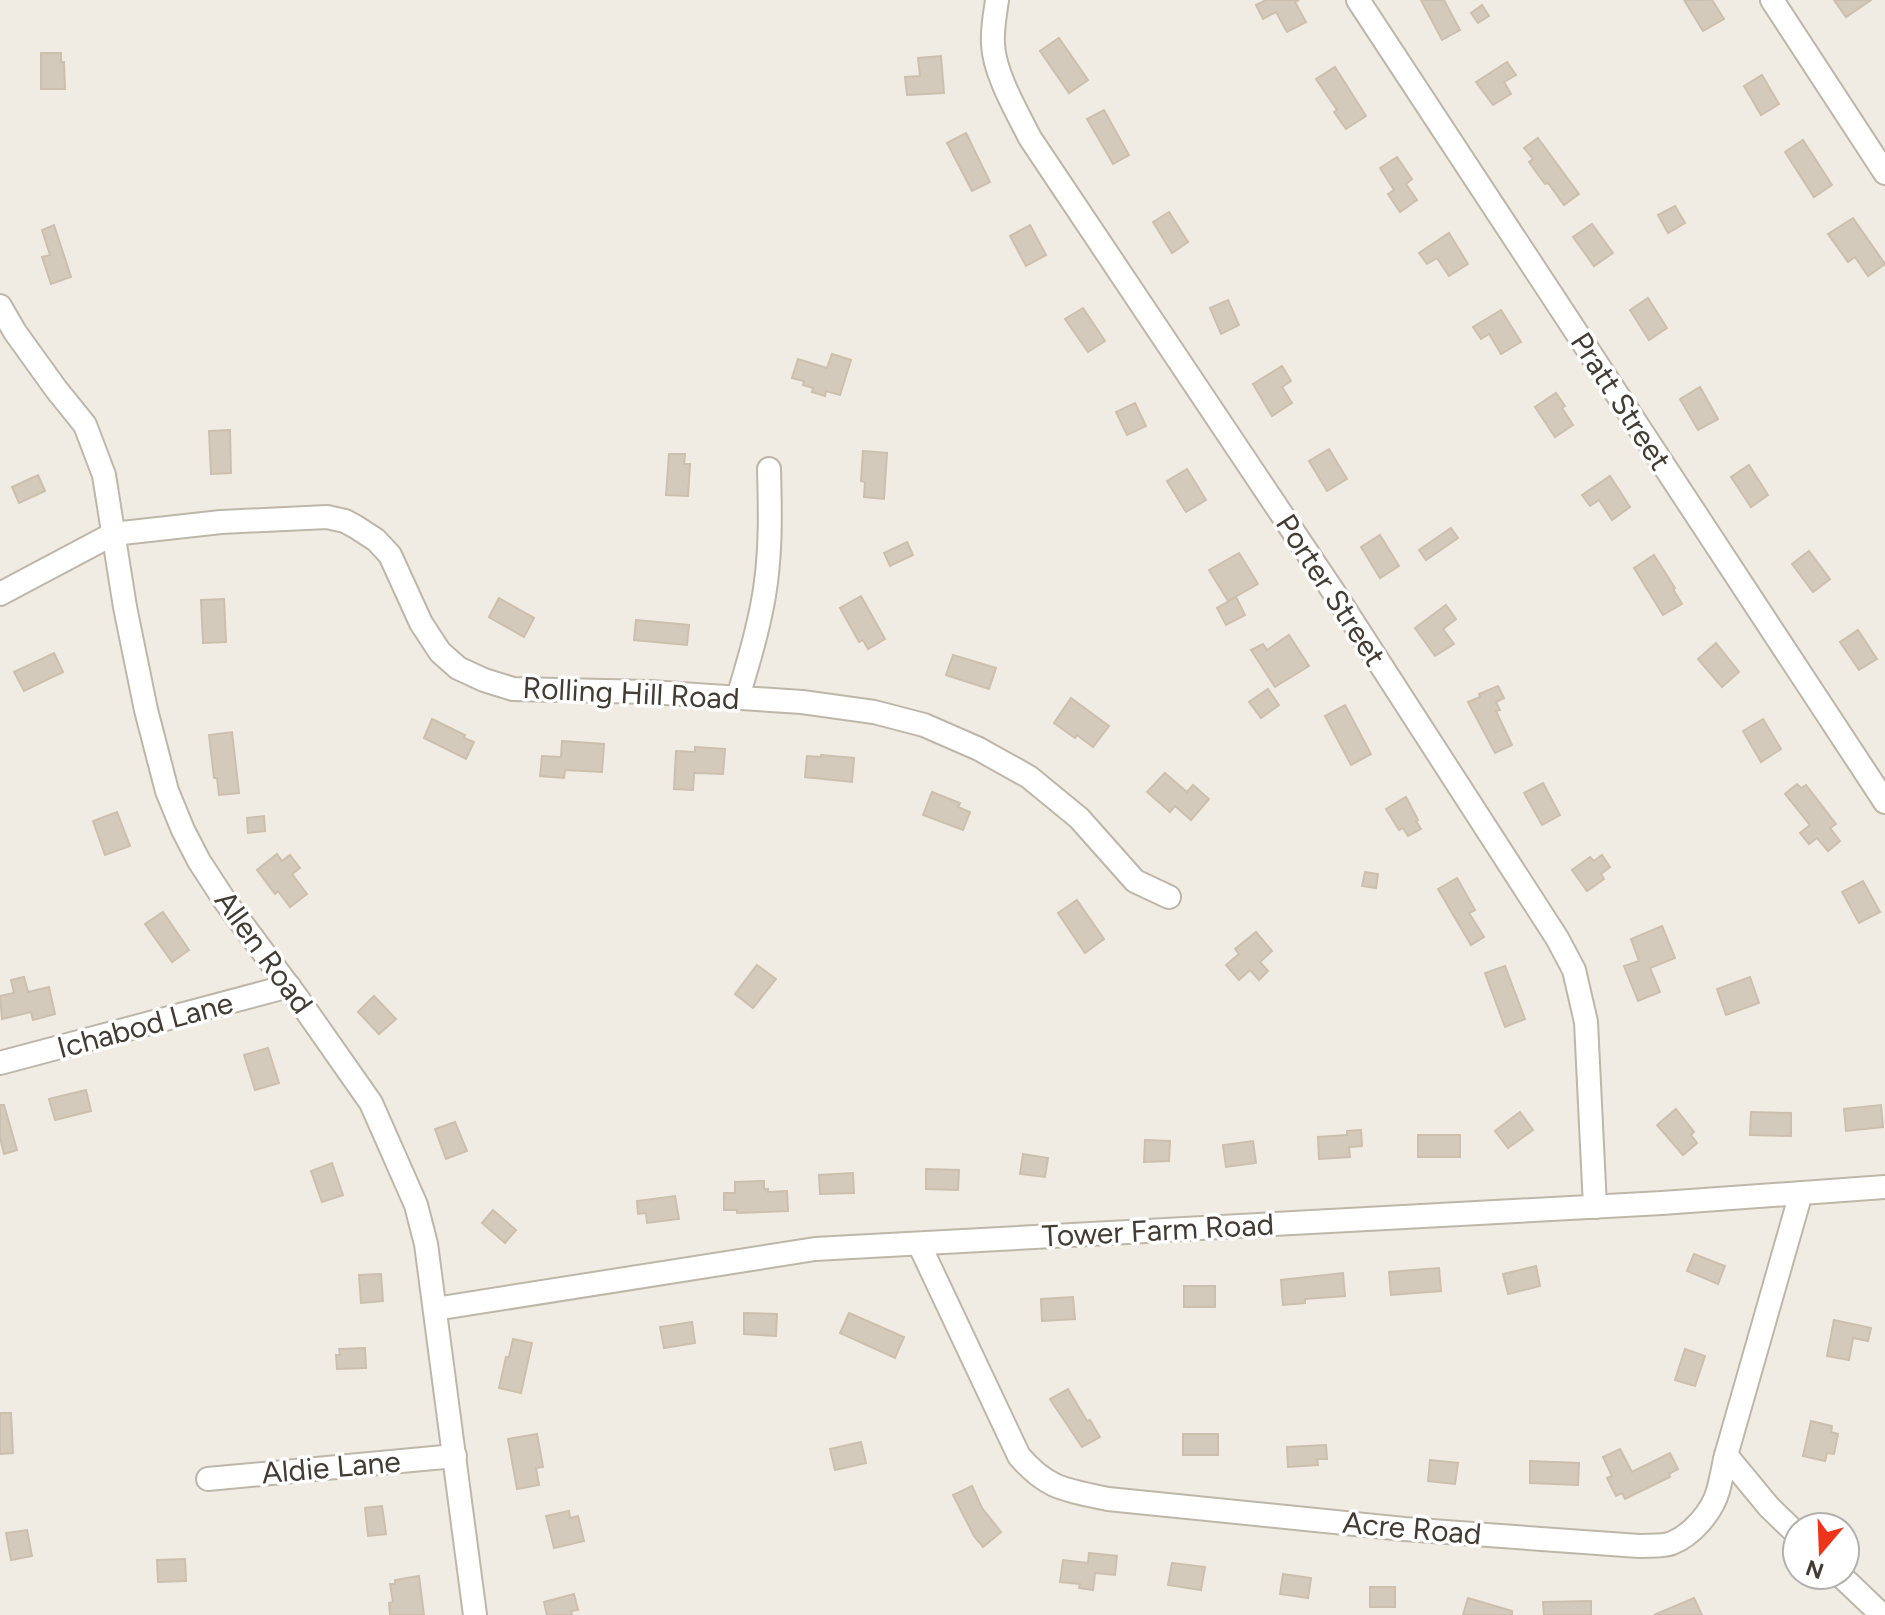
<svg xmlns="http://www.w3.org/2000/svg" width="1885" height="1615" viewBox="0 0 1885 1615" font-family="Figtree,sans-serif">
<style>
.building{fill:#d4cabc;stroke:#ccbfad;stroke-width:2}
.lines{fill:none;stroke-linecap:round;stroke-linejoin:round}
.minor-casing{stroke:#beb6a9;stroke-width:26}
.minor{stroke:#fff;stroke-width:22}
.labels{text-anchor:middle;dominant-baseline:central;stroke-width:7;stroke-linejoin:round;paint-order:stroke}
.street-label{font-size:30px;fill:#423c34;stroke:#fff}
</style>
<rect width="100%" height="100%" fill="#f0ece3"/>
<g class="building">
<path d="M1266 0H1299L1295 2 1306 22 1287 32 1276 12 1263 19 1256 5Z"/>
<path d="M1421 0H1444L1460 30 1442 40Z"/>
<path d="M1684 0H1712L1724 19 1703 31Z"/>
<path d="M1834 0H1871L1846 17Z"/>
<path d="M1482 5 1489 16 1478 23 1471 13Z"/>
<path d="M1059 38 1088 80 1069 93 1040 51Z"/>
<path d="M41 53H61V62H64L65 89H41Z"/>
<path d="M941 56 944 93 907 95 905 77 920 76 918 58Z"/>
<path d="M1507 62 1516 75 1504 82 1511 94 1493 105 1476 82Z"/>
<path d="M1335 67 1366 116 1346 129 1334 112 1337 110 1316 79Z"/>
<path d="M1762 75 1779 104 1761 115 1744 86Z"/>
<path d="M1104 110 1129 155 1113 164 1087 119Z"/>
<path d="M966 133 990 182 972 191 947 143Z"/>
<path d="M1538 138 1579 194 1564 205 1548 183 1545 184 1529 162 1533 159 1524 148Z"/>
<path d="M1803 140 1832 185 1814 197 1785 152Z"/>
<path d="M1397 157 1412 179 1406 184 1417 200 1400 212 1388 194 1394 190 1380 168Z"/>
<path d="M1675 206 1685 223 1668 233 1658 215Z"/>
<path d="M1169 212 1188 242 1172 253 1153 222Z"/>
<path d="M1853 218 1885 264 1868 276 1855 257 1848 262 1828 234Z"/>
<path d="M1592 224 1613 253 1594 266 1573 237Z"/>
<path d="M54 225 71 277 51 284 42 257 50 255 42 230Z"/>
<path d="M1030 225 1046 255 1026 266 1010 236Z"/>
<path d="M1449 233 1468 264 1449 276 1437 258 1427 264 1419 253Z"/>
<path d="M1648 298 1667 328 1649 340 1630 310Z"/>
<path d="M1228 300 1239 325 1221 334 1210 308Z"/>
<path d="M1083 308 1105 341 1088 352 1065 319Z"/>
<path d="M1501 310 1521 342 1501 354 1489 334 1481 339 1473 327Z"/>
<path d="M832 354 851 360 840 395 826 391 825 396 812 392 813 388 803 385 804 381 792 378 798 359 827 368Z"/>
<path d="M1282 366 1291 381 1282 387 1292 403 1272 416 1253 384Z"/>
<path d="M1700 387 1718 419 1698 430 1680 399Z"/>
<path d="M1556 393 1565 406 1562 408 1573 425 1555 437 1535 407Z"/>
<path d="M1135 403 1146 426 1127 435 1116 412Z"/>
<path d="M230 430 231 473 211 474 209 431Z"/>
<path d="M1329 449 1347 479 1327 491 1309 461Z"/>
<path d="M863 451 887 453 884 499 864 497 865 482 861 481Z"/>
<path d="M669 454H685L684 464H690L688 496 666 495Z"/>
<path d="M1749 465 1768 495 1751 507 1731 477Z"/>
<path d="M1187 469 1206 500 1186 512 1167 481Z"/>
<path d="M38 475 45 491 19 503 12 487Z"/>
<path d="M1610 476 1630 507 1612 520 1599 500 1590 506 1582 495Z"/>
<path d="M1451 528 1458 538 1426 560 1419 550Z"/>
<path d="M1380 535 1399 566 1380 578 1361 547Z"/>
<path d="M907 542 913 555 890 566 884 553Z"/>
<path d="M1809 551 1830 579 1813 592 1792 564Z"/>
<path d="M1239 553 1258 584 1228 601 1209 570Z"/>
<path d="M1654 555 1675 588 1673 589 1682 604 1663 615 1634 568Z"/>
<path d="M861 596 885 639 868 649 863 640 859 642 840 608Z"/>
<path d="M1236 597 1245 615 1226 625 1217 608Z"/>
<path d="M499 598 534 618 524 637 489 617Z"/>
<path d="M224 599 226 642 203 643 201 600Z"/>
<path d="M1446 605 1456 619 1443 629 1454 644 1435 656 1415 628Z"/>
<path d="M636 620 689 625 687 645 634 640Z"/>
<path d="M1858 630 1877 659 1859 670 1840 642Z"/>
<path d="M1289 635 1309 666 1275 687 1251 650 1263 644 1267 650Z"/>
<path d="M1716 643 1739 672 1722 687 1698 659Z"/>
<path d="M54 653 63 672 24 691 14 672Z"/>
<path d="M953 655 996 668 989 689 946 675Z"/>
<path d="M1498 686 1504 698 1496 702 1500 710 1496 711 1512 745 1495 753 1468 702 1480 697 1479 694Z"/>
<path d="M1268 689 1279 705 1261 718 1249 702Z"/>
<path d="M1071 698 1109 726 1093 747 1077 735 1075 738 1054 723Z"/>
<path d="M1345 705 1371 754 1351 765 1325 716Z"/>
<path d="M432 719 465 735 464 738 474 742 466 759 424 738Z"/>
<path d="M1763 719 1781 749 1761 762 1743 731Z"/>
<path d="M232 732 239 793 219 795 217 778H214L209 735Z"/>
<path d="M562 741 604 744 602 772 565 770 564 778 540 776 542 756 561 757Z"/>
<path d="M695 747 725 749 723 774 694 773 693 790 674 789 676 751 695 752Z"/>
<path d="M821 755 854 758 852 782 805 777 807 756 821 757Z"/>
<path d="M1165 773 1187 792 1193 785 1209 799 1191 820 1175 806 1170 812 1147 792Z"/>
<path d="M1543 783 1560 815 1542 825 1524 793Z"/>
<path d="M1797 784 1801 788 1806 785 1836 824 1830 828 1840 841 1828 851 1817 838 1809 844 1800 833 1810 825 1785 794Z"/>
<path d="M932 792 960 803 958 807 970 812 963 830 923 815Z"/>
<path d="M1406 797 1418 820 1416 821 1421 829 1408 836 1403 828 1399 830 1386 809Z"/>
<path d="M117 812 130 846 105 855 93 821Z"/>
<path d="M264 816 265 831 248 833 247 818Z"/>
<path d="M277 854 282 861 290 855 300 868 292 874 307 894 290 907 278 891 275 894 257 870Z"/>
<path d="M1602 855 1610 867 1601 874 1604 879 1587 891 1572 870 1590 857 1594 861Z"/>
<path d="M1365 872 1378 874 1376 888 1362 886Z"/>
<path d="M1457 878 1475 910 1469 913 1484 937 1471 945 1438 889Z"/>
<path d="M1863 881 1880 912 1859 923 1842 892Z"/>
<path d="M1077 900 1104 939 1085 953 1058 913Z"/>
<path d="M163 912 189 950 172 962 145 924Z"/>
<path d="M1662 926 1675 958 1650 968 1660 992 1638 1001 1624 966 1639 961 1631 939Z"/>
<path d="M1256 932 1272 951 1260 962 1268 971 1259 980 1250 970 1239 980 1226 965 1239 954 1235 949Z"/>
<path d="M757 965 776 979 753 1008 735 994Z"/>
<path d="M1505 966 1525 1019 1505 1027 1485 973Z"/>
<path d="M24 977 28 992 49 987 55 1014 33 1020 31 1012 2 1019 0 996 14 993 11 980Z"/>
<path d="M1750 977 1759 1003 1726 1015 1717 989Z"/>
<path d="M374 996 396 1019 379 1034 358 1012Z"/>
<path d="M268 1048 279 1083 255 1090 244 1055Z"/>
<path d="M86 1090 91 1111 55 1120 49 1099Z"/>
<path d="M0 1105H4L17 1150 4 1154 0 1138Z"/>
<path d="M1881 1105 1883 1127 1846 1131 1844 1109Z"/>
<path d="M1676 1109 1694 1132 1691 1135 1697 1143 1683 1155 1657 1125Z"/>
<path d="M1520 1112 1533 1130 1508 1148 1495 1131Z"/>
<path d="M1751 1112 1791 1113V1136L1750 1135Z"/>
<path d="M455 1122 467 1151 446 1159 435 1129Z"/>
<path d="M1361 1130 1362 1146 1349 1147 1350 1157 1319 1159 1318 1137 1347 1135V1131Z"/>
<rect x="1418" y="1135" width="42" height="22"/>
<path d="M1145 1140 1170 1141 1169 1161 1144 1162Z"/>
<path d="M1253 1141 1256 1163 1226 1167 1223 1145Z"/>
<path d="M1023 1154 1048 1158 1045 1177 1020 1174Z"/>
<path d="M332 1163 343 1195 322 1202 311 1171Z"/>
<path d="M926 1169 959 1170 958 1190 926 1189Z"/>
<path d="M853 1173 854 1193 820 1194 819 1175Z"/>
<path d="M764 1181V1189H768V1192L787 1191 788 1211 737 1213V1210H724V1193H735V1182Z"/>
<path d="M675 1196 679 1219 647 1223 646 1213 638 1214 637 1201Z"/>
<path d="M493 1210 516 1230 505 1243 482 1223Z"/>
<path d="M1694 1254 1725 1266 1718 1284 1687 1271Z"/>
<path d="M1536 1266 1540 1286 1508 1294 1503 1274Z"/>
<path d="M1439 1268 1441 1291 1391 1295 1389 1272Z"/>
<path d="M1343 1273 1345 1296 1305 1299V1303L1283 1305 1281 1280Z"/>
<path d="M381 1274 383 1301 361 1303 359 1275Z"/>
<rect x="1184" y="1286" width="31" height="21"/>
<path d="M1073 1297 1075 1319 1042 1321 1041 1299Z"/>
<path d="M744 1313 777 1314 776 1336 744 1334Z"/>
<path d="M849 1313 904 1337 895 1358 840 1333Z"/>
<path d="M1834 1320 1871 1328 1868 1341 1853 1338 1849 1360 1827 1356Z"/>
<path d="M692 1322 695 1343 664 1348 660 1327Z"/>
<path d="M513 1339 532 1343 521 1393 499 1388 506 1357H509Z"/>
<path d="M365 1348 366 1368 337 1369 336 1355H340L339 1349Z"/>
<path d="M1685 1349 1705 1356 1695 1386 1675 1380Z"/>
<path d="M1068 1389 1087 1421 1090 1420 1100 1437 1082 1447 1050 1399Z"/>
<path d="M0 1413H11L13 1453 0 1454Z"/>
<path d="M1811 1421 1832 1426 1831 1432 1838 1434 1834 1454 1827 1453 1825 1461 1803 1456Z"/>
<path d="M537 1434 543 1467 536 1468 539 1485 517 1489 508 1439Z"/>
<rect x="1183" y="1434" width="35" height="21"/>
<path d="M861 1442 866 1463 835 1470 830 1449Z"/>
<path d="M1326 1445 1327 1459H1317L1318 1465 1288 1467 1287 1447Z"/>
<path d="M1620 1449 1632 1472 1670 1453 1678 1469 1669 1474 1670 1477 1625 1499 1622 1493 1616 1496 1607 1478 1612 1476 1603 1457Z"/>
<path d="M1430 1460 1458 1463 1455 1484 1428 1481Z"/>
<path d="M1530 1461 1579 1463 1578 1485 1530 1483Z"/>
<path d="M972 1486 982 1508 1001 1532 983 1547 974 1536 953 1495Z"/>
<path d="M382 1506 386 1534 368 1536 365 1508Z"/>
<path d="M569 1511 570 1518 578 1516 584 1541 554 1548 546 1516Z"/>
<path d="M27 1530 32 1556 11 1560 6 1533Z"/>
<path d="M1089 1553 1117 1556 1115 1575 1095 1573 1093 1590 1079 1588 1080 1584 1060 1582 1063 1560 1088 1563Z"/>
<path d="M185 1559 186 1581 158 1582 157 1560Z"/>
<path d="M1172 1563 1205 1567 1201 1590 1168 1585Z"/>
<path d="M1283 1574 1311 1578 1308 1598 1280 1594Z"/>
<path d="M419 1576 424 1615H390L389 1603 393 1602 390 1584H395V1580Z"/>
<rect x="1370" y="1587" width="25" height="20"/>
<path d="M574 1594 578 1610 571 1611 572 1615H547L544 1602Z"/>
<path d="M1468 1598 1512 1611V1615H1463Z"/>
<path d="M1694 1598 1702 1615H1654Z"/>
<path d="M1591 1601V1615H1544L1543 1602Z"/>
</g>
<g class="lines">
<defs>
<g id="minor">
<path d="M997 0C995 15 992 29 993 44 994 73 1017 112 1030 138L1335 594 1557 938 1574 970 1586 1022 1595 1207"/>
<path d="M1358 0 1885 802"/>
<path d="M1772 0 1885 173"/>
<path d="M0 306 15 332 56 389 85 425 104 475 125 607 146 710 167 791 183 830 199 861 225 901 296 996 371 1103 416 1205 426 1244 475 1615"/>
<path d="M0 594 113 534 221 522 327 517 345 521 356 527 376 540 390 555 421 623 440 652 458 668 484 680 513 689 650 692 802 702 874 712 924 725 979 749 1029 777 1079 818 1135 881 1169 897"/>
<path d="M738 697C749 660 761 621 766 582 771 544 770 506 769 469"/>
<path d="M0 1063 289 986"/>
<path d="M919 1244 1019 1456C1048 1490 1067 1490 1108 1499L1404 1529 1639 1546C1649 1545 1663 1547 1672 1543 1692 1535 1712 1512 1718 1491 1721 1480 1723 1469 1725 1459L1801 1193"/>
<path d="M435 1309 815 1249 1662 1203 1885 1187"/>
<path d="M1726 1455 1769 1507 1797 1534"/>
<path d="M208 1479 455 1456"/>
<path d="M1840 1575 1882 1615"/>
</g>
</defs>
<use href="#minor" class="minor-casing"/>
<use href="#minor" class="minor"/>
</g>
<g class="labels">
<g class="street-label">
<text transform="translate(1621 401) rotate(57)">Pratt Street</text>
<text transform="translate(1331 590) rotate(57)">Porter Street</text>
<text transform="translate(631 693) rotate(3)">Rolling Hill Road</text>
<text transform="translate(264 952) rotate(54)">Allen Road</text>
<text transform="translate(145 1025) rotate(-15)">Ichabod Lane</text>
<text transform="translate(1158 1230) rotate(-3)">Tower Farm Road</text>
<text transform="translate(331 1467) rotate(-5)">Aldie Lane</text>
<text transform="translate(1412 1528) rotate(5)">Acre Road</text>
</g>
</g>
<g transform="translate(1821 1551) rotate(199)"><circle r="38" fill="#ffffff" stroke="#b3b1ae" stroke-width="2"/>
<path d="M0-6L14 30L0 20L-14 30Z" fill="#ee351c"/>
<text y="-12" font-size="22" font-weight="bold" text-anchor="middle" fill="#423c34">N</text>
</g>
</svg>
